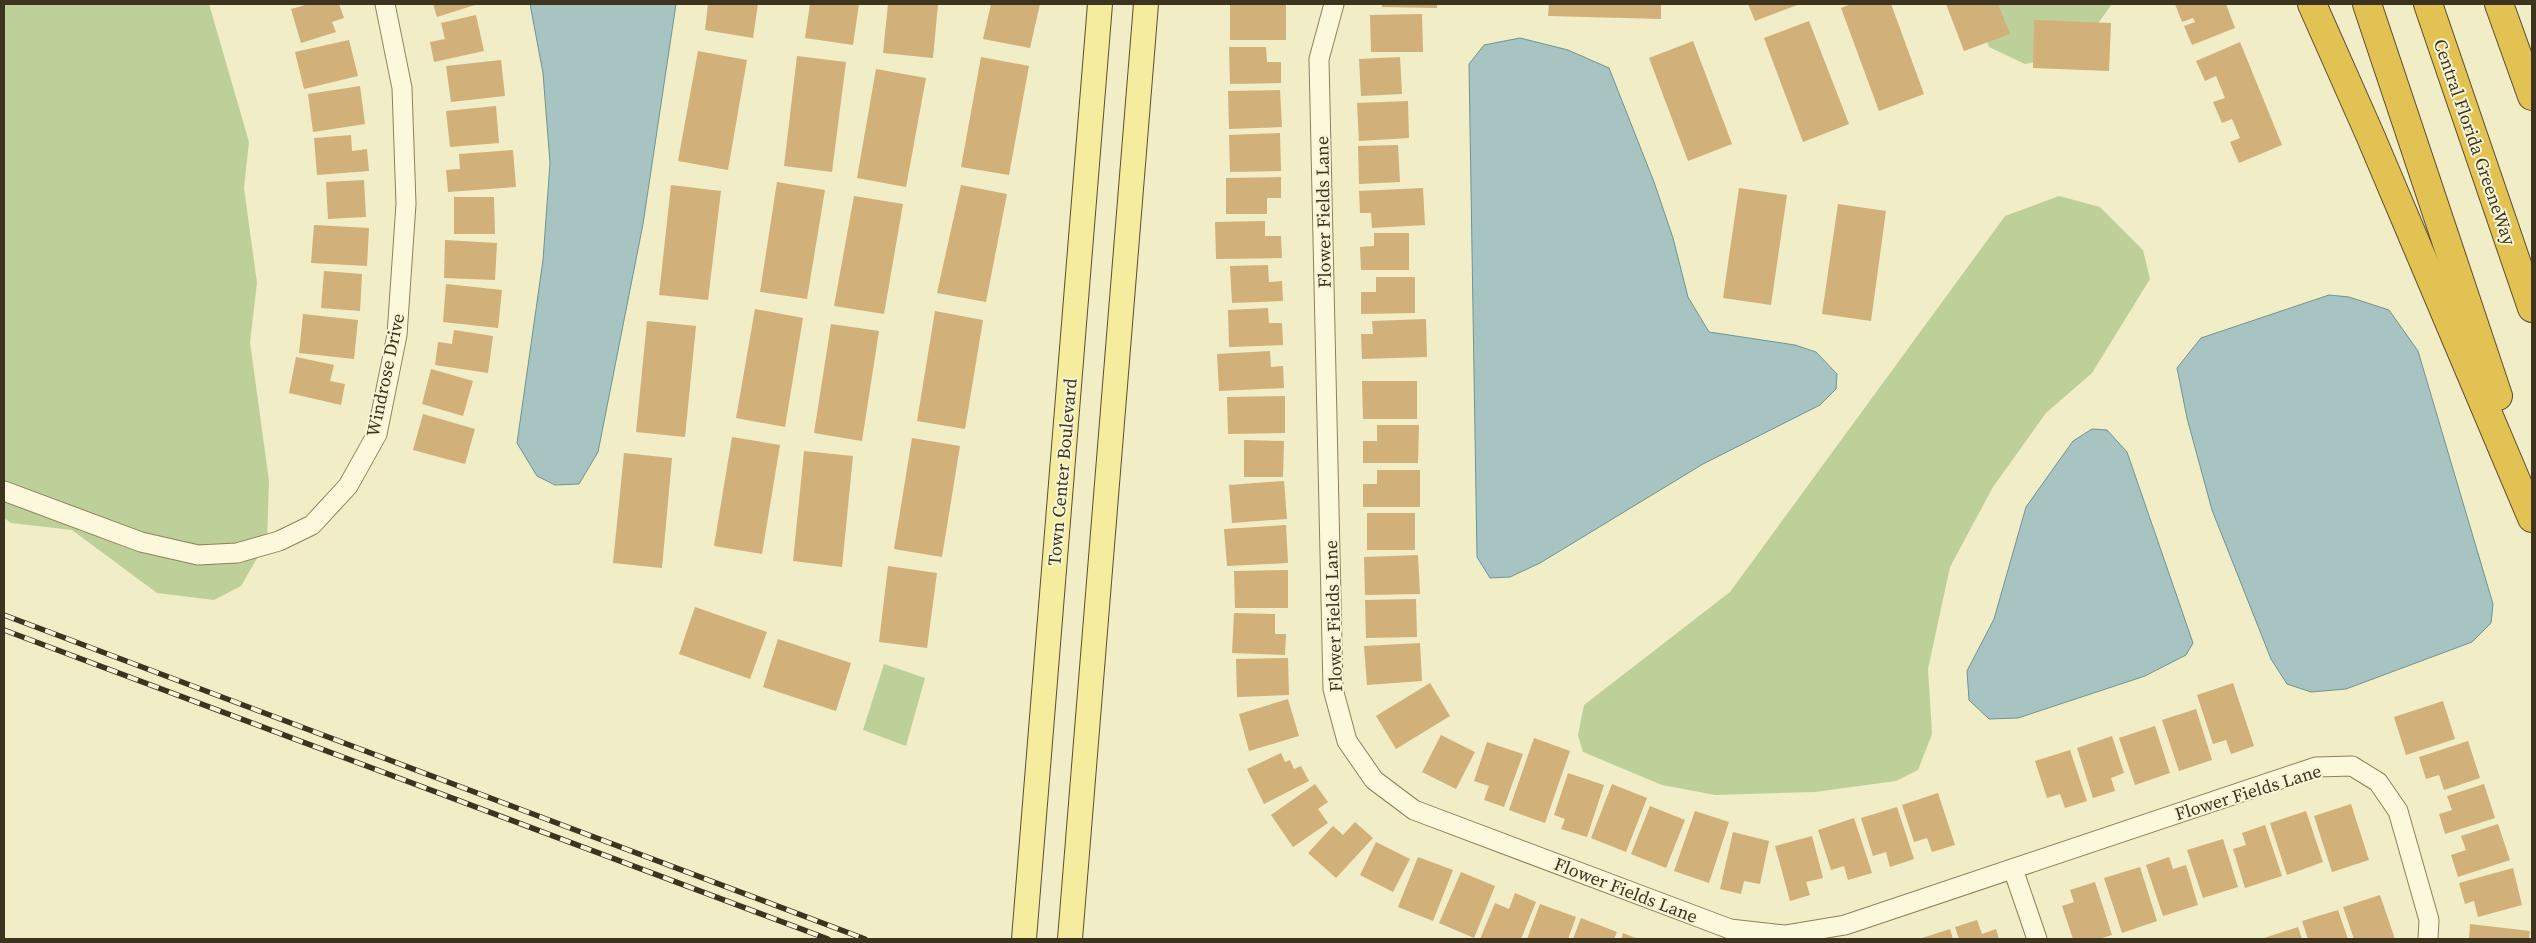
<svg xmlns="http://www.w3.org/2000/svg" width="2536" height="943" viewBox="0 0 2536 943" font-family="'Source Serif 4',serif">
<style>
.green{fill:#bed099}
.water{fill:#a8c4c2;stroke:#6e9492}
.building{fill:#d1b07a}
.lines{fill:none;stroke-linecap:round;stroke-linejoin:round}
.minor-casing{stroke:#8e805a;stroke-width:21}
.major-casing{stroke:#5c4d2f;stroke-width:26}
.highway-casing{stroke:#5c4d2f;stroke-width:30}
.minor{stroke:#fbf8db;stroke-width:19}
.major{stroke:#f5ec9d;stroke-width:24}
.highway{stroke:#e3c254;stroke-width:28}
.rail-casing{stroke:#3d341f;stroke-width:5.5}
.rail{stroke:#f8f5d7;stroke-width:4;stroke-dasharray:11;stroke-linecap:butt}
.labels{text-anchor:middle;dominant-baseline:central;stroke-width:4;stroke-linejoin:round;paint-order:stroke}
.street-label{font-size:18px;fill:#3d341f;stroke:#f8f5d7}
</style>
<rect width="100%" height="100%" fill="#f1edc6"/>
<g class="green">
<path d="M4 4H209L249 142 244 188 257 283 250 342 269 481 267 541 241 586 214 600 157 593 72 530 11 523 4 518Z"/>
<path d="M1973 4H2112L2096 26 2062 58 2025 64 1989 47Z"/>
<path d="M2059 196 2100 207 2143 250 2150 279 2092 373 2046 413 1993 487 1950 567 1928 669 1932 734 1918 770 1896 781 1815 792 1715 795 1662 785 1583 752 1578 735 1584 705 1730 592 2005 216Z"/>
<path d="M884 664 925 678 906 746 863 730Z"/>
</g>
<g class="water">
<path d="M530 4H676L643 224 598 452 579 484 555 485 537 476 517 443 543 260 550 163 543 73Z"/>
<path d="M1520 38 1568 50 1609 68 1654 182 1673 238 1688 297 1709 332 1795 345 1816 352 1837 374 1836 389 1820 405 1703 464 1540 563 1510 577 1490 578 1477 557 1469 64 1484 45Z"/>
<path d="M2329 295 2349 297 2389 310 2418 351 2493 604 2491 623 2472 642 2346 689 2311 692 2287 684 2271 659 2212 510 2187 418 2177 368 2201 338Z"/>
<path d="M2092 429 2107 430 2127 452 2193 643 2186 655 2145 676 2018 718 1989 719 1969 700 1967 671 1994 619 2026 507 2073 441Z"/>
</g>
<g class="building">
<path d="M309 4H339L344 18 332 22 336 32 301 43 291 9Z"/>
<path d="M433 4H478L437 17Z"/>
<path d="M708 4H758L753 38 705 30Z"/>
<path d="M810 4H859L853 45 805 38Z"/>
<path d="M888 4H938L933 58 883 53Z"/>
<path d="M991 4H1040L1030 48 983 39Z"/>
<rect x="1230" y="4" width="56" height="36"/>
<path d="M1382 4H1437V8L1382 7Z"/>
<path d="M1549 4H1661V19L1548 16Z"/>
<path d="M1748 4H1800L1755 21Z"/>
<path d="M1851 4H1891L1924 94 1879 111 1841 8Z"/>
<path d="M1946 4H1998L2010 34 1964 51Z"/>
<path d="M2175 4H2226L2235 28 2192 45 2184 26 2195 22 2193 18 2182 22Z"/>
<path d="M1422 14 1423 52H1371L1370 15Z"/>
<path d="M476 15 484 51 434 62 430 42 445 39 441 23Z"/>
<path d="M2034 20 2111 23 2109 71 2033 68Z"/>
<path d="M1809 21 1849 124 1803 142 1764 38Z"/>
<path d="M349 40 358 76 304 89 295 52Z"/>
<path d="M1693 41 1732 144 1688 161 1649 58Z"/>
<path d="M2240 42 2282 145 2239 163 2230 142 2240 138 2232 119 2222 123 2213 102 2225 98 2216 76 2205 81 2196 61Z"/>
<path d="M1229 47H1266L1267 62H1281V83L1230 84Z"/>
<path d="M698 51 747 60 728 170 678 161Z"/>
<path d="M797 56 846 62 832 172 784 166Z"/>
<path d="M981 57 1029 66 1009 175 961 167Z"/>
<path d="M1400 57 1402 94 1361 96 1359 59Z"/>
<path d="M501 60 505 96 451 102 446 66Z"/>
<path d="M876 69 926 78 906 187 857 178Z"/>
<path d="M360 86 365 124 313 132 308 94Z"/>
<path d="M1280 90 1282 127 1229 129 1228 91Z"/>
<path d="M1408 101 1409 138 1359 141 1357 103Z"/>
<path d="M496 106 499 143 450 147 446 111Z"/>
<path d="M1280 133 1281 171 1230 172 1229 135Z"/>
<path d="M351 135 352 151 367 149 369 171 317 175 314 138Z"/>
<path d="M1398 145 1400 182 1359 184 1358 146Z"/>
<path d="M513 150 516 187 448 192 446 170 460 169 459 154Z"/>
<path d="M1281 177V198H1267V214H1226V178Z"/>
<path d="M364 180 366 217 328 219 326 182Z"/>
<path d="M777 182 825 190 807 299 760 292Z"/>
<path d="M671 185 721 191 708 300 659 295Z"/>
<path d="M961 185 1007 194 986 302 937 293Z"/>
<path d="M1423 188 1425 225 1372 228 1371 213H1360L1359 191Z"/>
<path d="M1739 188 1787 195 1771 305 1723 298Z"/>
<path d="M854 196 903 204 884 314 834 306Z"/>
<path d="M454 197H494L495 234H454Z"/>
<path d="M1838 204 1886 211 1871 321 1822 314Z"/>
<path d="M1265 221V236H1281L1282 258 1216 259 1215 222Z"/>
<path d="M314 225 369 228 367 266 311 263Z"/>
<path d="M1374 233H1409V270H1361L1360 247 1374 246Z"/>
<path d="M445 240 497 243 495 280 444 278Z"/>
<path d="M1268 265 1269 282 1282 281 1283 301 1232 303 1230 266Z"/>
<path d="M324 271 362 274 360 311 321 308Z"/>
<path d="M1376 277H1415V313L1361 314V292H1376Z"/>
<path d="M446 284 502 290 498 328 443 322Z"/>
<path d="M1268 308 1269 323H1282L1283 345 1229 347 1228 310Z"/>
<path d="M755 309 803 318 785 427 736 418Z"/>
<path d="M935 311 983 320 965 429 917 421Z"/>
<path d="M303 314 358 320 354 359 299 353Z"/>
<path d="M1426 319 1427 357 1362 359 1361 334H1373L1372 321Z"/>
<path d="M647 321 696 326 685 437 636 432Z"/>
<path d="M831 324 879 331 862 441 814 433Z"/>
<path d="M454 330 493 336 488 373 435 365 438 342 452 344Z"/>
<path d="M1270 351 1271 367 1283 366 1284 388 1219 391 1217 354Z"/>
<path d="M296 357 334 365 330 381 345 384 341 405 289 393Z"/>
<path d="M431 369 473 381 463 416 422 404Z"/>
<path d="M1362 381H1417V419H1363Z"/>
<path d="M1285 396V433L1228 434 1227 397Z"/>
<path d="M423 414 475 429 465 464 413 450Z"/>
<path d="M1377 425H1419L1418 463H1363V441H1377Z"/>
<path d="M732 437 780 445 762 554 714 546Z"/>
<path d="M912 438 960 446 942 557 894 549Z"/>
<path d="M1244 440 1284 441 1283 477H1244Z"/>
<path d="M804 451 853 456 842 567 793 561Z"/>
<path d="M624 453 672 458 662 568 613 563Z"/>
<path d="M1377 470H1420V507H1363V484H1377Z"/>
<path d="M1284 481 1287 519 1232 523 1229 485Z"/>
<rect x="1367" y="513" width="48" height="37"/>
<path d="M1286 525 1288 563 1227 566 1224 529Z"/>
<path d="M1418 555 1420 594 1365 595 1364 557Z"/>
<path d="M888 566 937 573 927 648 879 642Z"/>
<path d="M1288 570V608H1235L1234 571Z"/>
<path d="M1416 599 1417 637 1366 638 1365 600Z"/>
<path d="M695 607 767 632 750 679 679 654Z"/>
<path d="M1234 613 1275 614V634H1286L1285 655 1232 653Z"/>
<path d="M778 639 851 663 836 711 763 687Z"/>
<path d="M1420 643 1422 681 1367 685 1364 646Z"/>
<path d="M1288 658 1289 695 1237 697 1236 659Z"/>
<path d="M1430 683 1450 716 1396 749 1376 716Z"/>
<path d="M2233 683 2254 746 2231 754 2226 740 2213 744 2197 695Z"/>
<path d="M1288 699 1299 736 1249 751 1239 714Z"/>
<path d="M2443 701 2455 739 2406 755 2394 717Z"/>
<path d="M2196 709 2212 760 2179 771 2162 720Z"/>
<path d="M2155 726 2170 773 2135 785 2119 738Z"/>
<path d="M1441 735 1475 752 1456 789 1422 772Z"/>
<path d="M2112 736 2124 773 2111 778 2115 791 2093 798 2077 748Z"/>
<path d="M1534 738 1570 751 1545 823 1509 810Z"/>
<path d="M2468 741 2480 778 2444 790 2439 775 2426 779 2419 757Z"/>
<path d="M1487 742 1523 754 1504 807 1484 800 1489 786 1474 781Z"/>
<path d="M2070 750 2087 801 2065 808 2060 794 2047 798 2035 761Z"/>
<path d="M1281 753 1285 762 1290 760 1294 769 1301 766 1309 781 1264 804 1247 769Z"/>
<path d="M1568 773 1604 785 1587 837 1561 829 1565 819 1554 815Z"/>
<path d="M1315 784 1328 802 1318 809 1328 823 1293 847 1271 815Z"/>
<path d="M1612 784 1647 798 1626 852 1591 838Z"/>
<path d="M2484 784 2495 818 2445 834 2439 814 2452 810 2447 796Z"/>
<path d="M1938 793 1955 845 1932 852 1927 838 1914 842 1902 805Z"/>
<path d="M2351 804 2369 860 2332 872 2314 816Z"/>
<path d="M1650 806 1685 820 1666 868 1631 854Z"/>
<path d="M1897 807 1914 859 1890 867 1886 852 1873 856 1861 818Z"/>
<path d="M1695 811 1729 822 1709 883 1674 871Z"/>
<path d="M2306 811 2323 862 2287 875 2270 823Z"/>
<path d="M1854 818 1872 873 1848 880 1844 866 1831 870 1818 830Z"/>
<path d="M1355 822 1373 838 1336 878 1308 853 1333 826 1343 835Z"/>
<path d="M2498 824 2510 860 2458 877 2451 855 2466 850 2461 836Z"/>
<path d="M2265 825 2282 876 2245 888 2233 849 2246 845 2242 833Z"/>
<path d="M1733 832 1769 841 1760 884 1744 881 1741 894 1720 889Z"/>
<path d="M1812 836 1823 878 1806 882 1810 895 1790 901 1775 846Z"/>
<path d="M2223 839 2238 887 2203 898 2187 850Z"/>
<path d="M1376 842 1410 859 1393 892 1360 875Z"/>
<path d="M1418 857 1453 870 1433 921 1398 907Z"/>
<path d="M2169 857 2173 869 2186 865 2198 905 2163 916 2146 865Z"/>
<path d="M2140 867 2157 921 2122 933 2104 878Z"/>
<path d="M2513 868 2522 905 2478 917 2474 901 2465 904 2459 883Z"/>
<path d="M1461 872 1495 886 1474 938 1439 923Z"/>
<path d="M2095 882 2112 935 2099 939H2073L2062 906 2074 902 2070 890Z"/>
<path d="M1515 893 1536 902 1521 939H1480L1495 903 1509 909Z"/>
<path d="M2380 895 2395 939H2354L2343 907Z"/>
<path d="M1540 904 1576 917 1568 939H1527Z"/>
<path d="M2338 910 2348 939H2308L2302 921Z"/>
<path d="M1581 918 1617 932 1614 939H1573Z"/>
<path d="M1977 920 1982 934 1996 929 1999 939H1959L1955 927Z"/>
<path d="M2470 924 2530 931 2529 939H2469Z"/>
<path d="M2298 927 2302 939H2261Z"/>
<path d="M1950 929 1953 939H1919Z"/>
<path d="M1623 933 1638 939H1621Z"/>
</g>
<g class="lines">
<defs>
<g id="minor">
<path d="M1334 4 1319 59 1333 689 1347 741 1374 780 1414 810 1730 929 1785 935 1845 925 2316 767 2352 766 2378 782 2398 811 2429 920 2428 939"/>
<path d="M4 491 141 542 198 555 237 553 279 541 312 525 348 486 377 434 397 335 406 204 402 88 385 4"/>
<path d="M2013 869 2037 939"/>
</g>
<g id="major">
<path d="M1024 939 1100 4"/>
<path d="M1070 939 1146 4"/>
</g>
<g id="highway">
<path d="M2312 4 2370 135 2532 518"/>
<path d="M2367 4 2498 396"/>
<path d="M2428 4 2532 308"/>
<path d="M2499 4 2532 96"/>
</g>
</defs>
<use href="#minor" class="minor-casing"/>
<use href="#major" class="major-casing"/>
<use href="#highway" class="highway-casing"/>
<use href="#minor" class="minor"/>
<use href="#major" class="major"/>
<use href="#highway" class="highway"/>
<defs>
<g id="rail">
<path d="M4 615 865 939"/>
<path d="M4 630 828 939"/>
</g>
</defs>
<use href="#rail" class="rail-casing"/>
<use href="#rail" class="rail"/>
</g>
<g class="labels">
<g class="street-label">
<text transform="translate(2475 142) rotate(71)">Central Florida GreeneWay</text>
<text transform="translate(1323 212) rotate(-91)">Flower Fields Lane</text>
<text transform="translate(385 375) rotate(-78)">Windrose Drive</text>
<text transform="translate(1062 472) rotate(-85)">Town Center Boulevard</text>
<text transform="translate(1333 616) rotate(-92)">Flower Fields Lane</text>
<text transform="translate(2248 792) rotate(-17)">Flower Fields Lane</text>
<text transform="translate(1626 890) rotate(21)">Flower Fields Lane</text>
</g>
</g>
<rect width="2536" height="943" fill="none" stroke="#3d341f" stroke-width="10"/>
</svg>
